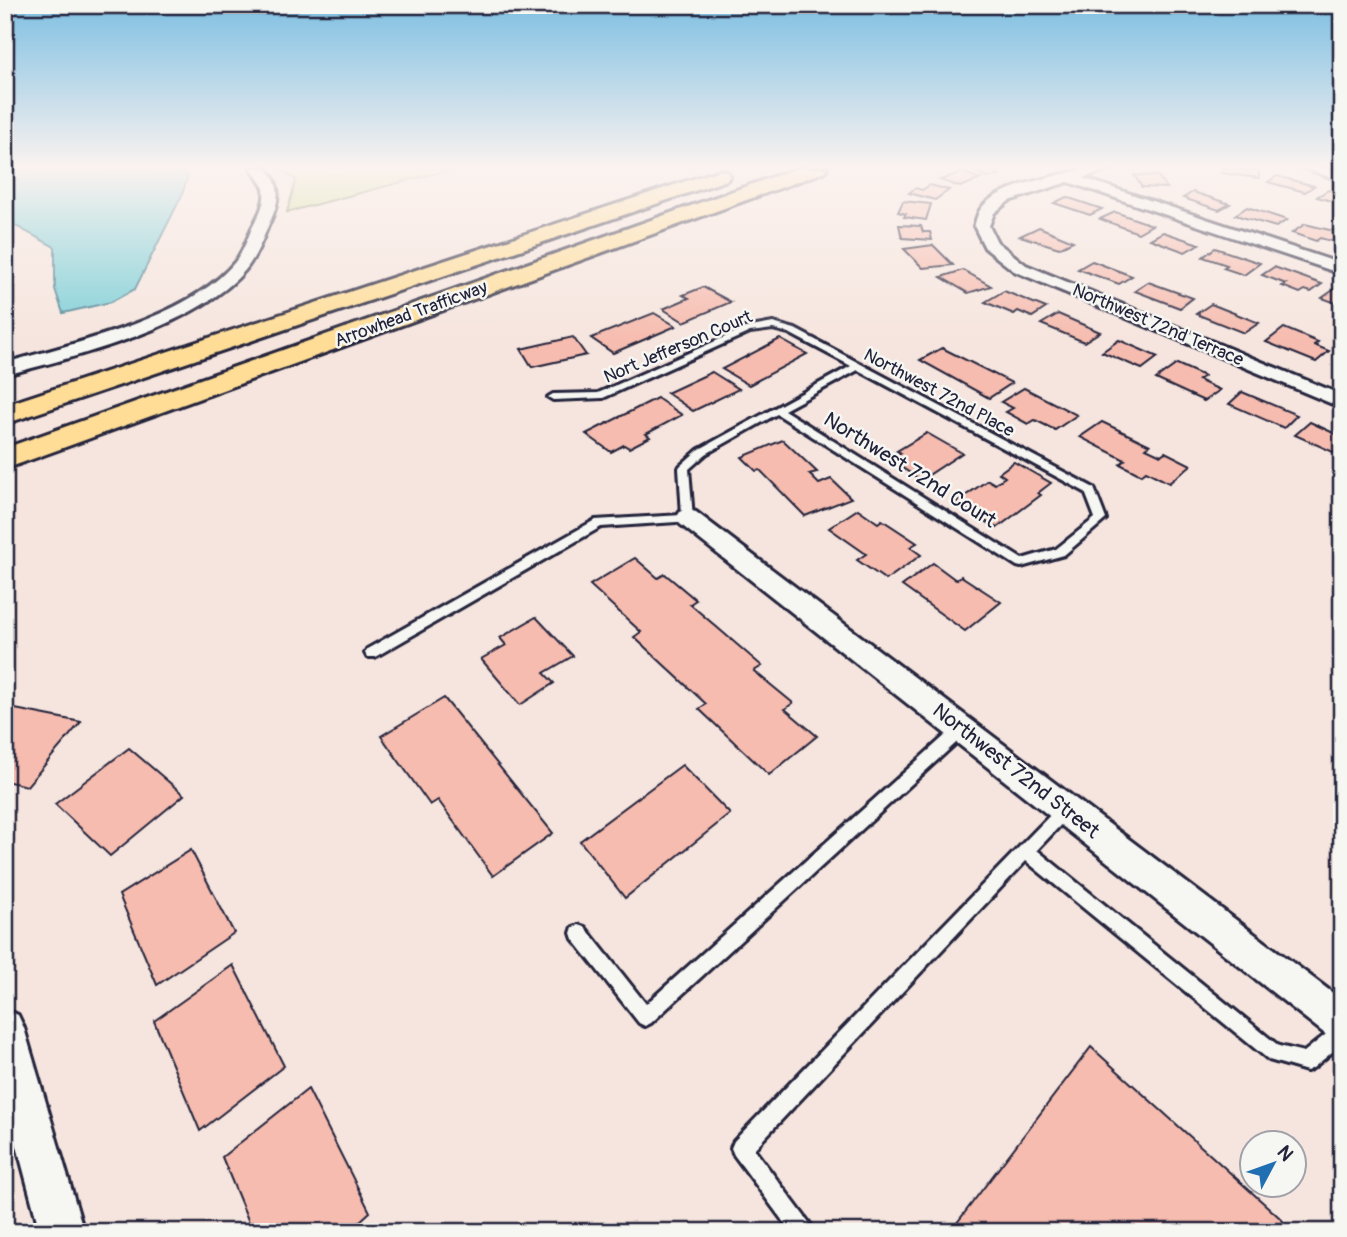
<svg xmlns="http://www.w3.org/2000/svg" width="1347" height="1237" viewBox="0 0 1347 1237" font-family="Pangolin,sans-serif">
<style>
.green{fill:#cee094;stroke:#788168;stroke-width:2}
.water{fill:#7fd0d8;stroke:#5a8a99;stroke-width:2}
.building{fill:#f6bcaf;stroke:#22223b;stroke-width:2}
.lines{fill:none;stroke-linecap:round;stroke-linejoin:round}
.service-casing{stroke:#22223b;stroke-width:6}
.minor-casing{stroke:#22223b;stroke-width:6}
.motorway-casing{stroke:#22223b;stroke-width:6}
.service{fill:#f6f6f2;fill-rule:evenodd}
.minor{fill:#f6f6f2;fill-rule:evenodd}
.motorway{fill:#ffdd96;fill-rule:evenodd}
.labels{text-anchor:middle;dominant-baseline:central;stroke-width:5;stroke-linejoin:round;paint-order:stroke}
.far-street-label{font-size:18px;fill:#22223b;stroke:#f6f6f2}
.street-label{font-size:21px;fill:#22223b;stroke:#f6f6f2}
</style>
<rect width="100%" height="100%" fill="#f6e5de"/>
<filter id="ink" filterUnits="userSpaceOnUse"><feTurbulence type="fractalNoise" baseFrequency=".0143" numOctaves="2"/><feDisplacementMap in="SourceGraphic" scale="14" xChannelSelector="R" yChannelSelector="G"/><feConvolveMatrix kernelMatrix="1 2 1 2 8 2 1 2 1" color-interpolation-filters="sRGB"/></filter>
<g filter="url(#ink)">
<path class="green" d="M279 168H456L287 212 296 180Z"/>
<path class="water" d="M5 168H177L188 176 182 195 135 289 111 302 63 313 55 289V247L14 225 5 224Z"/>
<g class="building">
<path d="M966 168H1003L994 171 1000 174 989 178Z"/>
<path d="M1221 168 1259 170V178L1221 173Z"/>
<path d="M962 172 981 179 960 187 940 180Z"/>
<path d="M1134 175 1158 176 1167 188 1142 187Z"/>
<path d="M1277 176 1314 186 1305 192 1268 182Z"/>
<path d="M930 185 949 190 935 200 909 193 915 188 922 190Z"/>
<path d="M1328 190 1342 194V204L1317 197Z"/>
<path d="M1193 192 1230 204 1219 210 1183 198Z"/>
<path d="M1066 197 1102 209 1090 215 1054 203Z"/>
<path d="M903 201 931 204 926 220 904 217 906 214 898 212Z"/>
<path d="M1247 207 1287 220 1276 227 1235 215Z"/>
<path d="M1115 212 1152 225 1138 233 1100 219Z"/>
<path d="M1305 224 1342 233V240L1338 243 1320 238 1316 241 1292 233Z"/>
<path d="M899 225 921 226 923 232H930L932 240 902 238Z"/>
<path d="M1039 227 1073 241 1059 248 1020 236Z"/>
<path d="M1163 232 1199 244 1185 252 1150 239Z"/>
<path d="M933 245 953 265 923 268 904 249Z"/>
<path d="M1215 248 1260 263 1244 275 1223 268 1227 265 1203 257Z"/>
<path d="M1092 261 1132 276 1119 284 1078 269Z"/>
<path d="M1274 267 1322 284 1311 292 1305 290 1300 293 1282 286 1286 284 1262 275Z"/>
<path d="M963 270 991 286 968 293 941 277Z"/>
<path d="M1148 282 1193 298 1180 308 1135 291Z"/>
<path d="M703 287 731 302 684 322 663 309 689 298 683 295Z"/>
<path d="M1336 288 1342 290V305L1322 298Z"/>
<path d="M1004 291 1046 308 1032 317 1018 311 1014 314 985 302Z"/>
<path d="M1211 304 1259 323 1244 333 1196 314Z"/>
<path d="M654 313 676 326 613 353 591 338Z"/>
<path d="M1058 314 1100 332 1084 342 1041 324Z"/>
<path d="M1284 328 1318 342 1314 345 1329 351 1316 362 1266 342Z"/>
<path d="M573 337 586 355 532 367 521 349Z"/>
<path d="M780 339 807 354 749 385 722 369Z"/>
<path d="M1119 340 1158 357 1142 369 1102 352Z"/>
<path d="M942 348 1012 383 989 398 920 360Z"/>
<path d="M1177 364 1204 376 1198 380 1220 390 1204 401 1156 379Z"/>
<path d="M712 372 739 389 693 411 667 393Z"/>
<path d="M1024 388 1077 415 1055 430 1035 420 1028 424 1006 412 1013 408 1001 402Z"/>
<path d="M1242 392 1297 415 1284 428 1229 404Z"/>
<path d="M657 398 682 415 646 434 650 437 629 448 624 445 611 452 586 434Z"/>
<path d="M1102 422 1150 445 1146 448 1161 455 1165 452 1191 465 1169 483 1146 471 1141 475 1120 464 1125 460 1080 437Z"/>
<path d="M1310 422 1342 437V456L1295 435Z"/>
<path d="M927 433 962 453 921 480 890 460 901 453 897 451Z"/>
<path d="M783 440 817 472 809 474 819 484 831 479 851 498 805 516 760 470 756 471 742 457Z"/>
<path d="M1014 462 1051 483 1038 493 1041 495 997 528 955 503 988 480 995 484 1005 477 999 473Z"/>
<path d="M858 509 878 523 882 520 917 543 910 547 921 555 886 580 857 560 866 554 829 528Z"/>
<path d="M635 558 658 578 665 574 696 600 690 604 762 666 754 671 793 703 785 709 817 736 769 775 699 709 706 704 634 637 641 632 590 585Z"/>
<path d="M933 563 956 580 961 576 1001 602 965 631 902 586Z"/>
<path d="M536 617 573 656 544 673 554 683 520 705 481 659 506 645 500 638Z"/>
<path d="M444 698 553 833 493 876 438 800 430 805 381 736Z"/>
<path d="M5 707 81 722 27 786 5 781Z"/>
<path d="M129 748 184 795 110 856 55 804Z"/>
<path d="M682 765 730 814 625 898 580 841Z"/>
<path d="M191 850 234 933 157 985 119 895Z"/>
<path d="M233 965 284 1066 200 1131 154 1021Z"/>
<path d="M1091 1047 1279 1217 1294 1232H950Z"/>
<path d="M308 1089 370 1212 348 1232H253L222 1157Z"/>
</g>
<g class="lines">
<defs>
<g id="service">
<path d="M773 323 795 329 1094 488 1106 519 1064 555 1021 567 1017 566 777 414 706 454 689 469 693 518 692 521 601 527 375 657H367L365 653 367 649 595 520 682 515 679 468 680 466 698 450 851 366 789 333 773 329 750 332 603 398 553 400 548 397 553 394 598 393 745 328ZM858 370 1085 492 1095 518 1056 549 1022 559 784 410Z"/>
<path d="M962 723 967 725 969 729 967 733 651 1023 645 1026 639 1023 573 939 571 933 573 927 579 925 585 927 646 1004 957 725Z"/>
<path d="M1066 802 1071 804 1073 809 1071 814 1037 850 1279 1046 1304 1052 1336 1026 1342 1023V1044L1313 1068 1307 1071 1269 1060 1026 861 754 1149 811 1225 814 1232H791L734 1155 731 1148 734 1141 1061 804Z"/>
</g>
<g id="minor">
<path d="M251 168H266C284 187 278 205 268 226 262 241 256 256 246 269 199 326 76 357 5 375V363C74 343 188 319 235 262 243 252 247 240 252 228 259 215 266 203 264 188Z"/>
<path d="M1090 168H1114L1083 178 1342 264V274L1068 182 1009 201 994 213 989 226 997 242 1026 265 1342 395V408L1014 271 985 248 974 226C976 221 977 215 980 210 996 185 1062 175 1090 168Z"/>
<path d="M1304 168H1326L1342 173V181Z"/>
<path d="M688 510 696 512 1342 1000V1043L1329 1037 680 524 676 518 680 512Z"/>
<path d="M5 1009 18 1015 24 1028 84 1232H40L5 1101Z"/>
</g>
<g id="motorway">
<path d="M798 168H827L824 172 5 469V448Z"/>
<path d="M720 170 727 172 730 176 727 180 5 424V405Z"/>
</g>
</defs>
<use href="#service" class="service-casing"/>
<use href="#minor" class="minor-casing"/>
<use href="#motorway" class="motorway-casing"/>
<use href="#service" class="service"/>
<use href="#minor" class="minor"/>
<use href="#motorway" class="motorway"/>
</g>
</g>
<linearGradient id="sky" x2="0" y2="1"><stop stop-color="#7ebfe2"/><stop offset="0.49" stop-color="#fbf3f0"/><stop offset="1" stop-color="#fbf3f0" stop-opacity="0"/></linearGradient>
<rect width="1347" height="341" fill="url(#sky)"/>
<g class="labels">
<g class="far-street-label">
<text transform="translate(411 314) rotate(-20)">Arrowhead Trafficway</text>
<text transform="translate(1158 325) rotate(23)">Northwest 72nd Terrace</text>
<text transform="translate(678 347) rotate(-23)">Nort Jefferson Court</text>
<text transform="translate(939 393) rotate(28)">Northwest 72nd Place</text>
</g>
<g class="street-label">
<text transform="translate(910 470) rotate(32)">Northwest 72nd Court</text>
<text transform="translate(1016 771) rotate(38)">Northwest 72nd Street</text>
</g>
</g>
<rect width="1347" height="1237" fill="none" stroke="#f6f6f2" stroke-width="28"/>
<rect x="14" y="14" width="1319" height="1209" fill="none" stroke="#22223b" stroke-width="2.5" filter="url(#ink)"/>
<g transform="translate(1273 1164) rotate(49)"><circle r="33" fill="#f6f6f2" stroke="#a1a1a9" stroke-width="2"/>
<path d="M0-5L12 26L0 18L-12 26Z" fill="#1f6fb2"/>
<text y="-10" font-size="19" font-weight="bold" text-anchor="middle" fill="#22223b">N</text>
</g>
</svg>
